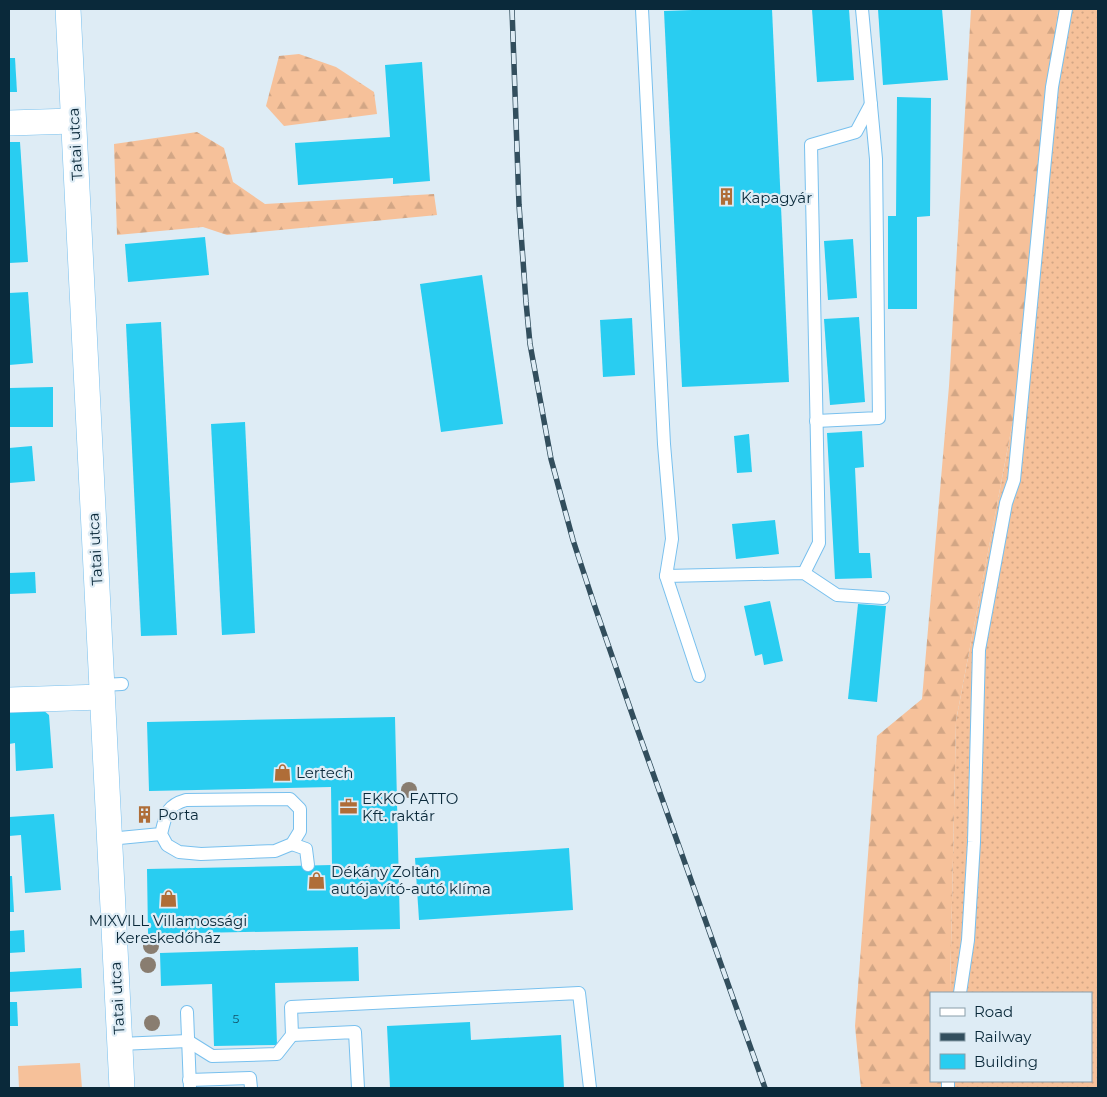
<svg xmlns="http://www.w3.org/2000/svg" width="1107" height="1097" viewBox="0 0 1107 1097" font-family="Montserrat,sans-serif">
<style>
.grass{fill:url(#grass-dots)}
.forest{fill:url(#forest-firs)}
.garden{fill:#f6c19a}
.building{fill:#29cdf1}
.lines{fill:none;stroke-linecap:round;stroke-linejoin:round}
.lane-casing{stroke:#78c0ee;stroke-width:14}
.street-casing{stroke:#78c0ee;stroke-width:26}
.lane{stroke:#fff;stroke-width:12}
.street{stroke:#fff;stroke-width:25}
.rail-casing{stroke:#324e5d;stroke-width:5.5}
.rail{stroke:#deecf5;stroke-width:4;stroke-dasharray:11;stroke-linecap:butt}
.tree{fill:#897d70}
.labels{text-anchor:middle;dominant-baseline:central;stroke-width:4.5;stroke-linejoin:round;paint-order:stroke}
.number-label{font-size:12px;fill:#125268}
.street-label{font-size:15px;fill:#0a293a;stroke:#deecf5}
.poi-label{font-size:15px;fill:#0a293a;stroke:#deecf5;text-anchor:start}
</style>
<defs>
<pattern id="grass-dots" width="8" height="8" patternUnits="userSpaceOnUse" patternTransform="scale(1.25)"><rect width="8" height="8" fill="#f6c19a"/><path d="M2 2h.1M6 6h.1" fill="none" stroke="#d2a685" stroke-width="1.8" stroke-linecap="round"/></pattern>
<pattern id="forest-firs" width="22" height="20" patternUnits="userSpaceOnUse" patternTransform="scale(1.25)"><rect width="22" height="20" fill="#f6c19a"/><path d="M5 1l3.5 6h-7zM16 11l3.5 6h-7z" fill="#d2a685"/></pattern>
</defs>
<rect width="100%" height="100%" fill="#deecf5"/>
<path class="grass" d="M1058 9H1098V1088H950V1081H1091V993H950L956 721 1017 399Z"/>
<g class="forest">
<path d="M971 9H1058L1017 399 956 721 950 993H931V1081H950V1088H861L855 1026 877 736 922 699 949 386Z"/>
<path d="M299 54 336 67 374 92 377 114 284 126 266 106 279 56Z"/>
<path d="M197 132 224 148 233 182 265 204 434 194 437 215 227 235 203 227 117 235 114 144Z"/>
</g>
<path class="garden" d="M80 1063 82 1088H19L18 1066Z"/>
<g class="building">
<path d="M721 9H772L789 382 682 387 664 11Z"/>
<path d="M812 9H849L854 80 817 82Z"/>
<path d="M878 9H942L948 80 883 85Z"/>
<path d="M9 58H15L17 92H9Z"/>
<path d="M422 62 430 181 393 184V178L298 185 295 143 390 137 385 65Z"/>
<path d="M897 97 931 98 930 216 917 217V309H888V216H896Z"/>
<path d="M9 142H20L28 262 9 263Z"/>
<path d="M205 237 209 275 128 282 125 244Z"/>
<path d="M853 239 857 298 828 300 824 241Z"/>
<path d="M482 275 503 424 441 432 420 284Z"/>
<path d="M28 292 33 363 9 365V293Z"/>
<path d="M859 317 865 402 830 405 824 319Z"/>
<path d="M632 318 635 375 603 377 600 320Z"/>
<path d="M161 322 177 635 141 636 126 324Z"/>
<path d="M53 387V427H9V388Z"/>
<path d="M245 422 255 633 222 635 211 424Z"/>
<path d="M862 431 864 467 855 468 859 553H870L872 578 835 579 827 433Z"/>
<path d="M749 434 752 472 737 473 734 436Z"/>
<path d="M32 446 35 481 9 483V448Z"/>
<path d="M775 520 779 554 736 559 732 524Z"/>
<path d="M35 572 36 593 9 594V573Z"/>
<path d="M770 601 783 661 764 665 762 654 755 656 744 606Z"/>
<path d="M858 604 886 606 877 702 848 699Z"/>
<path d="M37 705 49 715 53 768 16 771 15 743 9 744V707Z"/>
<path d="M395 717 400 929 148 934 147 869 332 865 331 787 149 791 147 722Z"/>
<path d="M149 806 150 821H138V807Z"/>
<path d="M54 814 61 890 25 893 21 835 9 836V817Z"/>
<path d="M569 848 573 910 419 920 415 858Z"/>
<path d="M9 876H12L14 912H9Z"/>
<path d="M24 930 25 952 9 953V931Z"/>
<path d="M358 947 359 981 275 983 277 1045 214 1046 212 984 161 986 160 953Z"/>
<path d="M81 968 82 988 9 992V972Z"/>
<path d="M9 1002H17L18 1026H9Z"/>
<path d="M470 1022 471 1040 561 1035 564 1088H390L387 1026Z"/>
</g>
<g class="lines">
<defs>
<g id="lane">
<path d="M642 9 664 444 672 539 666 576 804 573 837 595 883 598"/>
<path d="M816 421 879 418 876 159 862 9"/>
<path d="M804 573 819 543 811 145 856 132 871 104"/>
<path d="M666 576 699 676"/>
<path d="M102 685 122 684"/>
<path d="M109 839 161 834 167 845 179 852 201 854 275 851 292 844 300 831V809L290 799 186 800C165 806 166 816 161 834"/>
<path d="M292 844 306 849 308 865"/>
<path d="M960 993 968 940 974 842 979 650 1006 503 1014 480 1052 87 1066 9"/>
<path d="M187 1012 190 1088"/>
<path d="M292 1035 355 1032 358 1088"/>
<path d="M120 1044 188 1041 212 1056 277 1054 292 1035 291 1007 579 993 590 1088"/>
<path d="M189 1080 250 1078 251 1088"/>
<path d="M948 1081V1088"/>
</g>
<g id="street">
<path d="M68 9 122 1088"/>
<path d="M9 123 73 121"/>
<path d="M9 700 102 697"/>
</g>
</defs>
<use href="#lane" class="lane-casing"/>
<use href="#street" class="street-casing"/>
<use href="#lane" class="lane"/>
<use href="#street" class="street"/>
<defs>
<path id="rail" d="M512 9 519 205 526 302 530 344 551 459 573 540 594 604 638 731 765 1088"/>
</defs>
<use href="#rail" class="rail-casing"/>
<use href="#rail" class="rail"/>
</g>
<g class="tree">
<circle cx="409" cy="790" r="8"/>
<circle cx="151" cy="946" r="8"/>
<circle cx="148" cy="965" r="8"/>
<circle cx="152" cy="1023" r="8"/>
</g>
<defs>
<symbol id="building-bare" viewBox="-9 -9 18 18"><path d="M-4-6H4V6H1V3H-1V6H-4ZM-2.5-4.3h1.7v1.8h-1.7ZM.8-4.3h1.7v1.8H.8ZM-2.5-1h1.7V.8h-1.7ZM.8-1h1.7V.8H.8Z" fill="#af6d38" stroke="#deecf5" stroke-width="2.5" paint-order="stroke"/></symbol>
<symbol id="shop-bare" viewBox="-9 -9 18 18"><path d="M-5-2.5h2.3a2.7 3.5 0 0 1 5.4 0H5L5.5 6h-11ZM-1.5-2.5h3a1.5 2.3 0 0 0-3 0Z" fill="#af6d38" stroke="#deecf5" stroke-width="2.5" paint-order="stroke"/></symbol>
<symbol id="office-bare" viewBox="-9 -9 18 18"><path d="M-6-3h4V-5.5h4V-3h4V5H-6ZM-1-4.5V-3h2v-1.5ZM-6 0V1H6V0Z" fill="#af6d38" stroke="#deecf5" stroke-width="2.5" paint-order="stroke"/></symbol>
</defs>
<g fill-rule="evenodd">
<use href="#building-bare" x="714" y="184" width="25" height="25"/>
<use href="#shop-bare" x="270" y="760" width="25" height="25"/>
<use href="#office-bare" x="336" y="794" width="25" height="25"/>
<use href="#building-bare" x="132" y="802" width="25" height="25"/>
<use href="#shop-bare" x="304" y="868" width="25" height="25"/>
<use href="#shop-bare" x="156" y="886" width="25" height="25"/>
</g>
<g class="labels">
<g class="number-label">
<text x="236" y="1018">5</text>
</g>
<g class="street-label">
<text transform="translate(75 144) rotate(-93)">Tatai utca</text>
<text transform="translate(95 549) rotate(-93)">Tatai utca</text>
<text transform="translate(117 998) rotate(-93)">Tatai utca</text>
</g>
<g class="poi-label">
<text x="741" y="197">Kapagyár</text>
<text x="296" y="772">Lertech</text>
<text x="362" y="798">EKKO FATTO<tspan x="362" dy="17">Kft. raktár</tspan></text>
<text x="158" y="814">Porta</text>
<text x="331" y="871">Dékány Zoltán<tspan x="331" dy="17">autójavító-autó klíma</tspan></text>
<text x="168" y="920" text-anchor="middle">MIXVILL Villamossági<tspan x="168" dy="17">Kereskedőház</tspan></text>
</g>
</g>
<rect width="1107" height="1097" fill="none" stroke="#0a293a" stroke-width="20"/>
<rect x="930" y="992" width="162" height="90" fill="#deecf5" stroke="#899eaa"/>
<rect x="940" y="1008" width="25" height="8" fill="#ffffff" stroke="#899eaa"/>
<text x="974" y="1017" font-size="15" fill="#0a293a">Road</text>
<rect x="940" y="1033" width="25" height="8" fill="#324e5d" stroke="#899eaa"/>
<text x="974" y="1042" font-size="15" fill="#0a293a">Railway</text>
<rect x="940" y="1054" width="25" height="15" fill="#29cdf1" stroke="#899eaa"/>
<text x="974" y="1067" font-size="15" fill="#0a293a">Building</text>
</svg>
